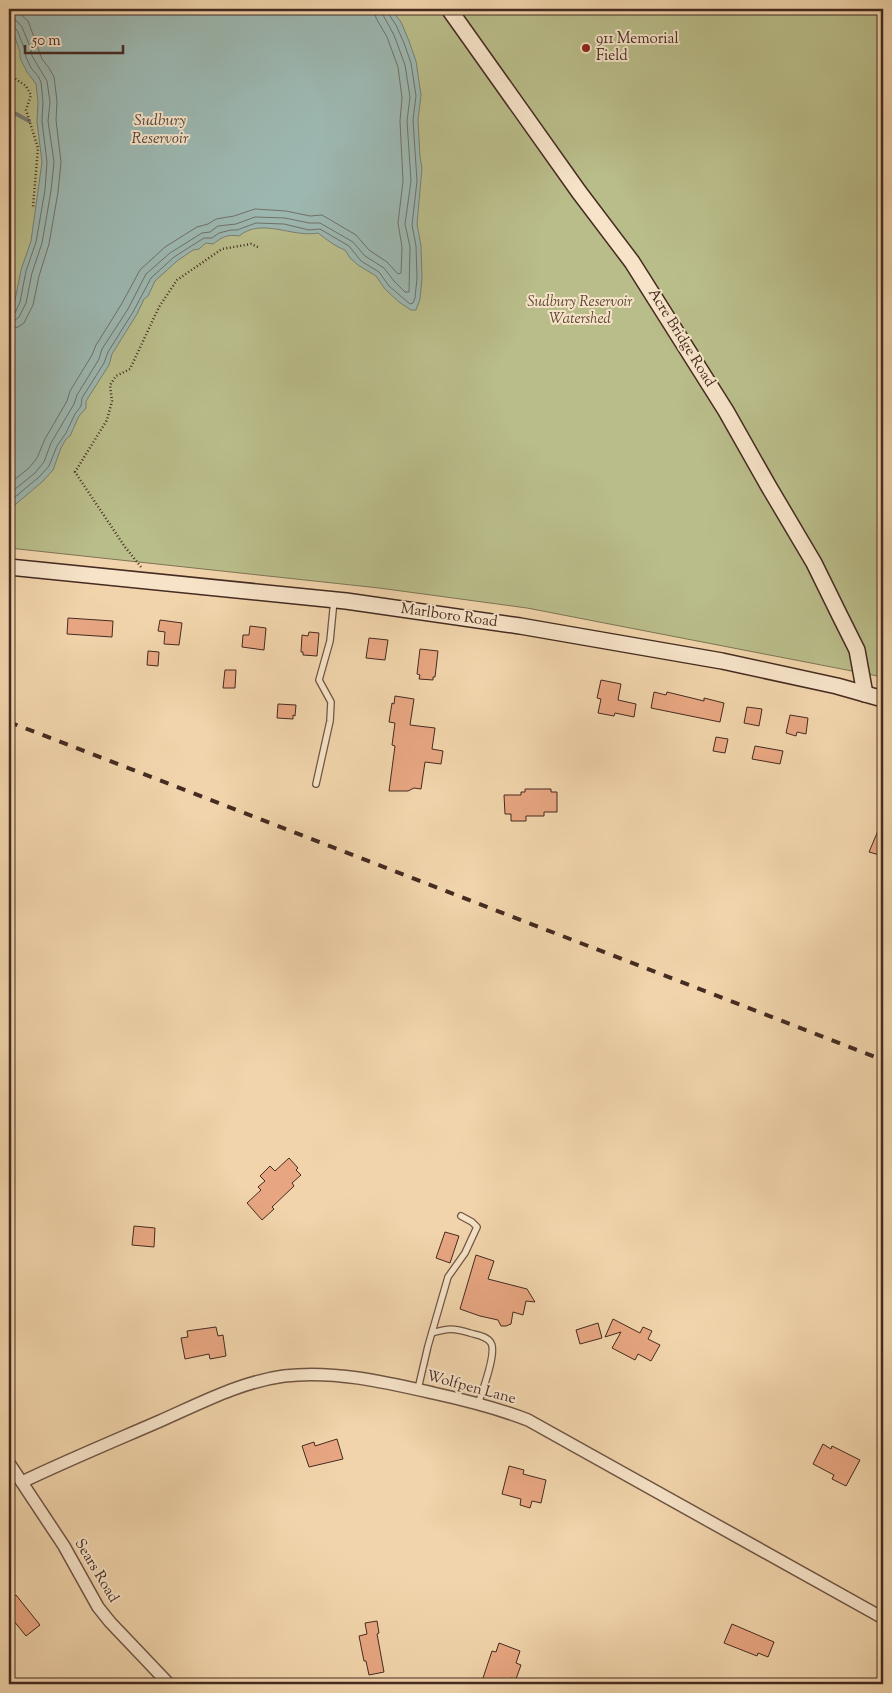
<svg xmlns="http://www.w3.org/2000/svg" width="892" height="1693" viewBox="0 0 892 1693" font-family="'Sorts Mill Goudy',serif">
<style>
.green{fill:#b9bd8a;stroke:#7f7456}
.water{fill:#9cb7b0;stroke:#797f77}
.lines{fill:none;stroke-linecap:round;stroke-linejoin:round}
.shore{stroke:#707168;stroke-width:1}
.stream{stroke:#797f77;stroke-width:4}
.building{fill:#e7a681;stroke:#452b21}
.lane-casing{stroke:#705544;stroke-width:8}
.street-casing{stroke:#705544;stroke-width:14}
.secondary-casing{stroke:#452b21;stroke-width:18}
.path{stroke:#452b21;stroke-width:2.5;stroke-dasharray:1 2.5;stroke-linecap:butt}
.lane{stroke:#f6e3c8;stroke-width:5.5}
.street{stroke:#f6e3c8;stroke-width:11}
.secondary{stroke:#f6e3c8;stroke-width:15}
.rail{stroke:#452b21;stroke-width:4;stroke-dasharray:9 9;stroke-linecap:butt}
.poi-dot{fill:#8f2418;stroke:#f6e3c8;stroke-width:2}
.labels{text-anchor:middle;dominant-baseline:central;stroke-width:4;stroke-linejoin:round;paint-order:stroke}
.poi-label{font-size:15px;fill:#452b21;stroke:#f6e3c8;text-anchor:start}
.park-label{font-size:15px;font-style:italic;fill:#5c4836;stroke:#f6e3c8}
.street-label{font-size:15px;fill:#452b21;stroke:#f6e3c8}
.water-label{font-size:16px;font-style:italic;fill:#56473e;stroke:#f6e3c8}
</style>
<rect width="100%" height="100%" fill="#f1d4ab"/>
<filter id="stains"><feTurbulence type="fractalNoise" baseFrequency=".004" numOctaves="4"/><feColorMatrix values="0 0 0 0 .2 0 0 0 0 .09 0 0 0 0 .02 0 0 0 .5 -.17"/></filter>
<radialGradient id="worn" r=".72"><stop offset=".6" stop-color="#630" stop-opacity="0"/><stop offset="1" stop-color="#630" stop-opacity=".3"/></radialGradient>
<path class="green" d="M9 9H883V677L527 608 379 588 9 548Z"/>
<path class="water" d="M9 9H391L401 22 409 41 416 61 421 95 418 120 420 157 422 168 417 224 421 246 422 278 420 299 416 310H411L399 302 385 289 376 276 358 265 350 258 345 250C336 247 326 239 318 233 292 238 262 217 239 236 228 234 222 237 213 244L206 243 199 249 193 250 177 261 155 281 148 296 144 299 137 314 112 354 109 365 86 401V408L79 416 70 436 66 439 61 448 53 470 43 481 9 510V313L15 300 21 270 31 241 42 162 37 122 38 102 36 84 27 72 20 58V52L15 37 9 28Z"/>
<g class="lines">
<g class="shore">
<path d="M9 11 19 13 28 21 42 59 49 68 54 77 57 101 56 120 61 162 58 192 49 244 39 276 33 305 24 323 18 327 9 329"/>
<path d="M9 19 17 21 22 27 31 49 32 56 47 81 50 102 48 121 54 162 51 191 42 243 32 273 26 303 19 317 14 321H9"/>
<path d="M9 25 13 26 17 30 25 50 26 57 31 68 38 76 41 82 43 102 42 121 47 162 45 190 36 242 26 271 20 302 15 313 9 315"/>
<path d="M9 484 29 468 37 458 45 439 67 401 70 391 92 355 96 345 121 305 140 270 165 247 197 227 208 224 216 219 234 216 255 209 286 211 310 216 322 215 356 235 369 250 387 262 398 274 401 273 402 247 398 223 403 181 400 121 402 98 398 67 387 37 376 18 374 9"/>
<path d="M9 494 35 473 44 462 51 443 74 404 77 395 99 359 102 349 128 309 146 274 170 253 202 233 210 232 218 226 236 224 255 217 285 218 309 223H320L353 242 365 256 384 268 394 281 405 292H409L410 247 405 224 411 181 407 121 410 97 405 65 394 35 383 15 382 9"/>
<path d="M9 502 39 477 49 466 57 446 66 433 75 414 81 406 82 398 104 363 108 352 133 312 151 278 174 257 204 238H212L219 233 231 230H237L256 223 284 224 309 230 320 229 349 246 361 261 379 272 389 286 410 304 413 303 415 298 417 278 416 246 412 225 417 181 413 120 416 96 411 63 404 43 396 25 388 13V9"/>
</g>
<path class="stream" d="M9 110 29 121"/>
</g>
<g class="building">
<path d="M68 618 113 621 112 637 67 634Z"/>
<path d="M160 620 182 623 179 645 164 644 165 632 158 631Z"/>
<path d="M250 626 266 628 264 650 242 647 243 635H249Z"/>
<path d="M309 632 319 633 317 656 303 655V652H301L302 635 308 636Z"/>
<path d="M369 638 388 640 385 660 366 658Z"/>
<path d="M420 649 438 651 435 677H433V680L419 679 420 675 417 674Z"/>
<path d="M148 651 159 652 158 666 147 665Z"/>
<path d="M225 670H236L235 688H223Z"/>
<path d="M601 680 621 684 618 700 636 704 634 717 615 713 614 716 598 713 601 699 597 698Z"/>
<path d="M654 692 666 695 667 692 704 701V698L724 703 720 722 651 708Z"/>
<path d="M395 696 414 699 410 725 435 728 432 749 443 751 441 764 425 762 421 789 414 788 408 791H389L395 746 392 745 395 723 389 722 392 703 394 704Z"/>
<path d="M278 704 296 705 295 716 293 715V719L277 718Z"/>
<path d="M747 707 762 709 759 726 744 723Z"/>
<path d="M790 715 808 718 806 734 797 732 796 736 786 733Z"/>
<path d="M716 737 728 739 725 753 713 751Z"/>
<path d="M755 746 783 751 780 764 752 759Z"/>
<path d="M525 789H551V792H557V812H544V816H526V821H511V814H505L504 795H521V792H525Z"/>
<path d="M883 819V856L869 852Z"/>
<path d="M289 1158 298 1168 296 1170 301 1175 292 1183 294 1186 272 1207 274 1209 262 1220 247 1203 261 1190 258 1187 265 1181 260 1176 270 1166 275 1171Z"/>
<path d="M134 1226 155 1228 154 1247 132 1245Z"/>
<path d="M445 1232 459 1236 450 1263 436 1258Z"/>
<path d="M476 1255 494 1261 488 1279 527 1289 535 1302 526 1301 523 1315 513 1312 511 1324 506 1326H501L498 1320 480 1316 460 1309Z"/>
<path d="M613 1319 640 1333 643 1327 652 1331 648 1339 660 1345 651 1361 638 1354 635 1360 612 1348 621 1332 605 1337Z"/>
<path d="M598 1323 602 1338 580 1344 576 1330Z"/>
<path d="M216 1327 218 1336 223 1335 226 1356 210 1359 209 1354 185 1359 181 1338 188 1337 187 1331Z"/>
<path d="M337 1439 343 1459 309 1467 302 1446 314 1442 315 1446Z"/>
<path d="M823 1444 831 1449 832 1446 860 1460 846 1486 832 1479 834 1475 813 1464Z"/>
<path d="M509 1466 524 1470 523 1474 546 1480 541 1503 532 1501 530 1508 520 1505 521 1499 502 1494Z"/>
<path d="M16 1595 40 1625 26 1636 9 1615V1601Z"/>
<path d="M377 1621 379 1633 377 1634 384 1672 369 1675 366 1661H364L359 1636 367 1634 365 1623Z"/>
<path d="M732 1624 774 1642 768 1657 758 1653 757 1656 724 1643Z"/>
<path d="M499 1643 520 1651 516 1663 521 1665 516 1679 511 1678 509 1684H481L492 1651 496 1652Z"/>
</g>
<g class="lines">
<defs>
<g id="lane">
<path d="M316 784 330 721 331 702 319 680 330 641 334 600"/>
<path d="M432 1333C448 1328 454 1328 470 1333 477 1335 487 1336 491 1343 497 1353 482 1392 478 1404"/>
<path d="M418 1389 428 1346 448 1277 465 1253 477 1227 472 1222 461 1216"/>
</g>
<g id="street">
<path d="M9 1463 64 1546 98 1607 110 1622 169 1684"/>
<path d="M22 1482C68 1460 114 1441 160 1421 201 1403 240 1382 284 1376 334 1370 385 1382 433 1393 465 1400 497 1408 528 1420L883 1618"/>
</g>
<g id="secondary">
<path d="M449 9 579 192 632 262 726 411 769 487 814 563 840 616 857 650 865 694"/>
<path d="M9 567 346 601 520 626 722 661 837 686 883 699"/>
</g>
</defs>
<use href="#lane" class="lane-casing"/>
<use href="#street" class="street-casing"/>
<use href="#secondary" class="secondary-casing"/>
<g class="path">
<path d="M9 52 14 78 26 86 31 95 26 110 38 148 33 207"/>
<path d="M141 567 125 547 75 472 107 420 112 401 110 385 116 376 130 369 159 307 177 280 222 249 251 244 260 248"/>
</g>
<use href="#lane" class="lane"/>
<use href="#street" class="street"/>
<use href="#secondary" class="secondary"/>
<path class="rail" d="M9 722 883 1060"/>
</g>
<circle class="poi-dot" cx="586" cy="48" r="5"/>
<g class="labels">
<g class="poi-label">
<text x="596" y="39">911 Memorial<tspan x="596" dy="17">Field</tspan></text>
</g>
<g class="park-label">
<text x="580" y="302">Sudbury Reservoir<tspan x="580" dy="17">Watershed</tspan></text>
</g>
<g class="street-label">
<text transform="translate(681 338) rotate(58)">Acre Bridge Road</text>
<text transform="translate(449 616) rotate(8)">Marlboro Road</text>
<text transform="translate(471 1388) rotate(15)">Wolfpen Lane</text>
<text transform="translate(96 1571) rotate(59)">Sears Road</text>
</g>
<g class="water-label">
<text x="160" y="121">Sudbury<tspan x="160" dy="18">Reservoir</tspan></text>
</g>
</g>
<rect width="892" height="1693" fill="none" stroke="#f1d4ab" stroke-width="30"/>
<rect x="10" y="10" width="872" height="1673" fill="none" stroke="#452b21" stroke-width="2.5"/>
<rect x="15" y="15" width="862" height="1663" fill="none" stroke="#452b21"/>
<path d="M25 45v8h98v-8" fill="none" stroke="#452b21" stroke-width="2.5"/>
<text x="32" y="45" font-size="15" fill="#452b21" stroke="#f6e3c8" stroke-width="4" paint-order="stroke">50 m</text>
<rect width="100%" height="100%" filter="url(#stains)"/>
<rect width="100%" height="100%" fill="url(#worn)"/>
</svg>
